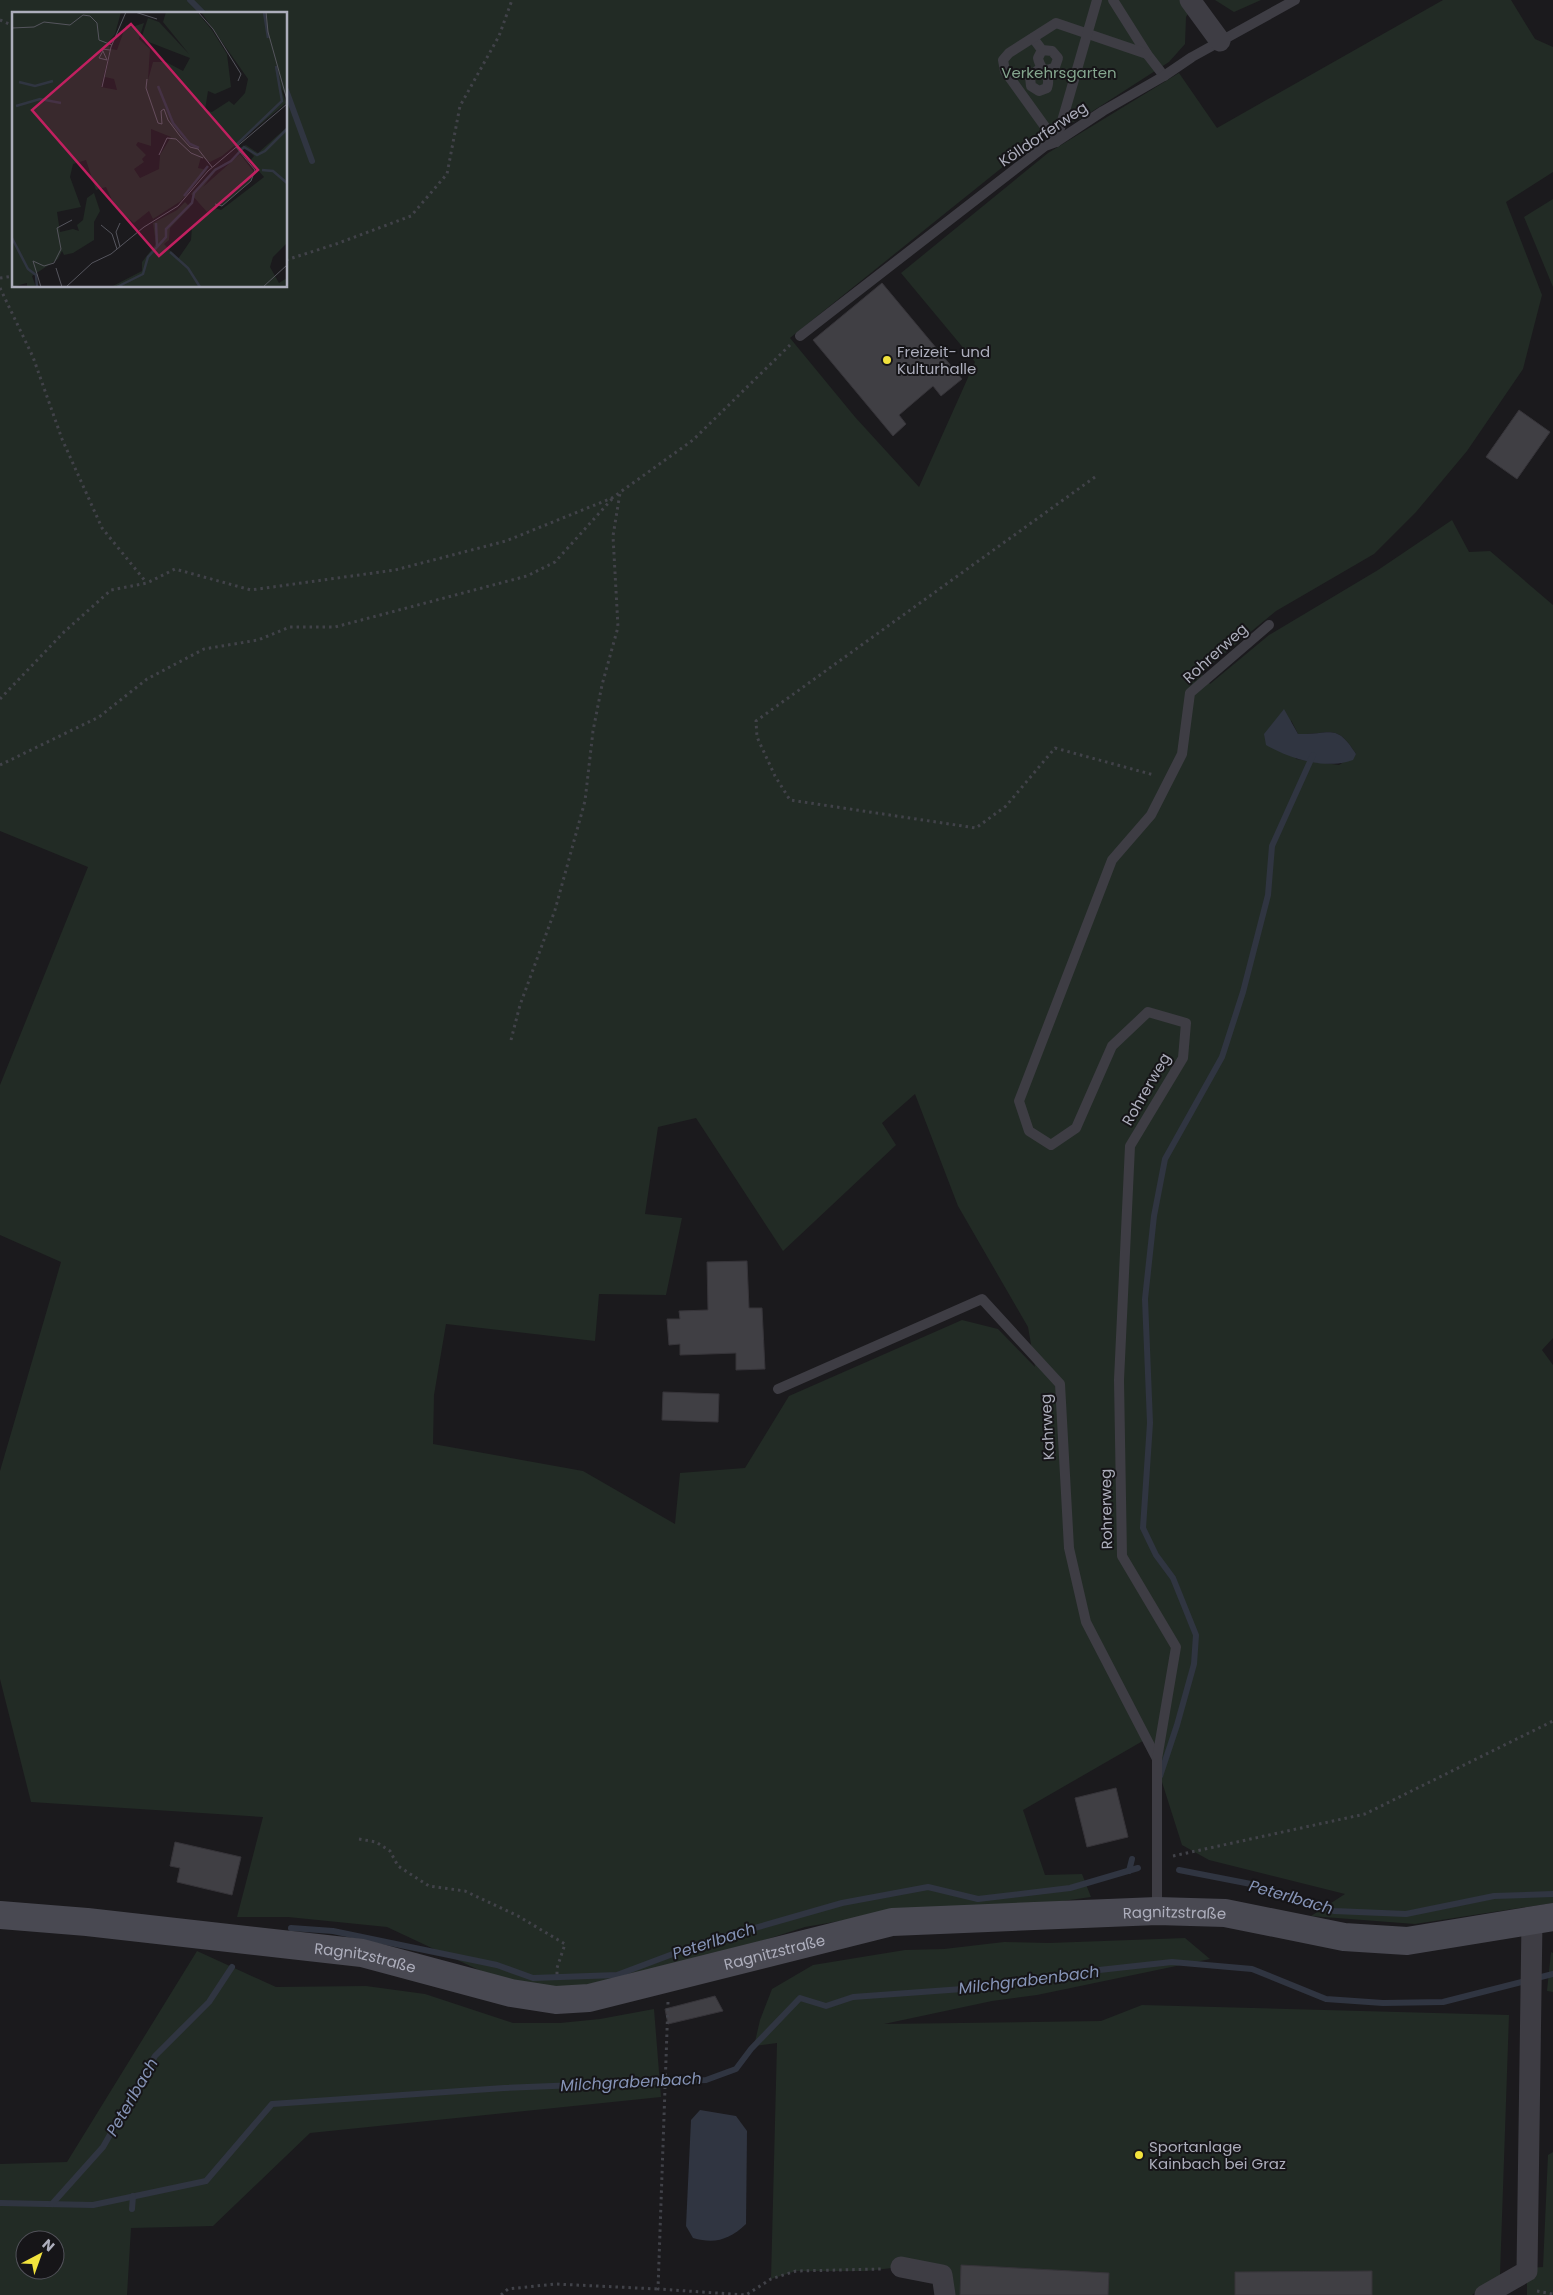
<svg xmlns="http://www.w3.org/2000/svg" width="1553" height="2295" viewBox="0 0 1553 2295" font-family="Poppins,sans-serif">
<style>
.green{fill:#222b25;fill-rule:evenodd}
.water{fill:#303541}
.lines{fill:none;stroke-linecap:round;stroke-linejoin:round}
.stream{stroke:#303541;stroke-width:6}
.building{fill:#403f44;stroke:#363439}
.path{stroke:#414249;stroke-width:3;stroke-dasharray:2.5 4;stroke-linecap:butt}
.service{stroke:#3e3d44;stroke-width:10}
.minor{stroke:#3e3d44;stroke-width:21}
.secondary{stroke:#494952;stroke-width:28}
.poi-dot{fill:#f2e33d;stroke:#161518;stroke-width:2}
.labels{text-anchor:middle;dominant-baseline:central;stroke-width:4;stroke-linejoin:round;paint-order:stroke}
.park-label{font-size:15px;fill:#85a78f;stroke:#161518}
.street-label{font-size:15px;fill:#adaebc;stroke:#161518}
.poi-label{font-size:15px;fill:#adaebc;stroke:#161518;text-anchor:start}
.water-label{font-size:16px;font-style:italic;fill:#8593b6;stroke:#161518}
.inset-river{fill:none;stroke:#303541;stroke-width:2.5}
.inset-road{fill:none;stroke:#55555d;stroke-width:1}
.view{fill:#c12060;fill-opacity:0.15;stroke:#c12060;stroke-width:2.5}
.inset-edge{fill:none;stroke:#adaebc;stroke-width:2.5}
</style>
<rect width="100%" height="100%" fill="#1b1a1d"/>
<g class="green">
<path d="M0 0H1196L1186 17 1185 44 1169 62 1082 118 1040 137 790 338 855 417 919 487 975 362 901 273 1048 153 1179 73 1217 128 1443 0H1511L1535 39 1553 47V172L1506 202 1542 295 1523 369 1467 451 1416 512 1374 554 1276 611 1201 673 1210 684 1269 635 1378 570 1452 520 1469 552 1490 551 1553 605V1338L1542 1350 1553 1365V1903L1415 1924 1311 1916 1345 1894 1209 1860 1182 1845 1148 1738 1023 1810 1045 1875 1082 1874 1091 1897 1021 1907 881 1914 805 1927 739 1948 624 1980 556 1990 498 1979 387 1927 288 1917H237L263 1817 31 1802 0 1679V1471L61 1262 0 1235V1085L88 867 0 831ZM14 14H286V286H14ZM1291 720 1298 734C1331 735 1336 722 1356 754L1339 765 1296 759ZM915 1094 958 1206 1028 1327 1035 1367 998 1329 962 1320 789 1396 745 1468 680 1473 675 1524 583 1471 433 1444 434 1395 446 1324 595 1341 599 1294 666 1295 682 1218 645 1214 658 1127 696 1118 783 1251 896 1145 882 1123Z"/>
<path d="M1215 0H1261L1234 12Z"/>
<path d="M1553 199V287L1524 217Z"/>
<path d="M1185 1938 1210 1959 1037 1995 992 2001 884 2024 1101 2021 1142 2005 1509 2015 1500 2275 1472 2295H945L942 2275 901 2267 866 2271H796L771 2279 777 2043 754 2046 760 2020 772 1989 813 1965 905 1950 944 1949 1004 1942 1049 1943Z"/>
<path d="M197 1951 276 1987 366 1986 425 1994 513 2023H560L600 2019 654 2009 661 2097 310 2133 213 2226 131 2228 127 2295H0V2164L67 2162ZM25 2240H55V2270H25Z"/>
<path d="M1551 1952 1553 1953V1992L1547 1991Z"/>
<path d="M1553 2152V2295H1527V2268L1543 2267 1548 2155Z"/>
</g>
<g class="water">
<path d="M1284 709 1298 734C1331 735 1336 722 1356 754L1353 760C1326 770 1290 759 1266 745L1264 734Z"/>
<path d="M700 2110 736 2116 747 2131 746 2224C729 2240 715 2244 693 2238L686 2226 691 2120Z"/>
</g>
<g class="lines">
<g class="stream">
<path d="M190 0 204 14"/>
<path d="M286 90 312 161"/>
<path d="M1160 1776 1177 1725 1194 1664 1196 1635 1173 1578 1156 1555 1143 1528 1150 1423 1145 1299 1154 1216 1165 1159 1222 1057 1243 992 1268 895 1272 846 1313 755"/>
<path d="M1179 1870 1256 1885 1334 1911 1406 1914 1494 1896 1553 1894"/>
<path d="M1129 1871 1132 1859"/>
<path d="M291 1928 333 1931 497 1965 533 1978 617 1975 702 1943 842 1903 928 1887 978 1899 1070 1888 1138 1868"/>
<path d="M0 2203 93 2205 206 2181 272 2104 504 2088 706 2080 736 2069 751 2049 800 1998 826 2006 853 1997 990 1987 1081 1972 1172 1962 1252 1969 1326 1999 1383 2003 1443 2002 1553 1974"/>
<path d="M52 2204 103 2147 155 2056 209 2002 232 1967"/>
<path d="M132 2209 133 2196"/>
</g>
</g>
<g class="building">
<path d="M882 283 962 379 941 396 933 386 899 415 906 424 893 436 813 340Z"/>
<path d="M1519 410 1550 432 1517 479 1486 457Z"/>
<path d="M747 1261 749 1308H762L765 1369 736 1370V1353L680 1355V1344L669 1345 667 1319H680L679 1311 708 1310 707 1262Z"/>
<path d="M663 1392 719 1394 718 1422 662 1420Z"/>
<path d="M1116 1788 1128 1837 1087 1847 1075 1798Z"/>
<path d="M175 1842 241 1857 232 1895 177 1882 180 1868 170 1866Z"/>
<path d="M715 1996 723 2011 668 2024 665 2009Z"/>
<path d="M961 2265 1109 2273 1108 2295H960Z"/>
<path d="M1372 2271V2295H1235V2272Z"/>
</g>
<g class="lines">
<g class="path">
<path d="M0 20 14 26"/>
<path d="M286 260 336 244 411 216 447 174 460 106 499 36 512 0"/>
<path d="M0 278 14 276"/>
<path d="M0 288 33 357 62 439 102 528 146 582"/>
<path d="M1095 477 756 721 757 737 775 776 790 800 976 828 1006 806 1055 748 1154 775"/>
<path d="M0 699 64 632 111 590 147 583 175 569 251 590 395 570 506 541 612 498 693 440 790 345"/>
<path d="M0 765 99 717 147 679 204 649 258 640 290 627H335L527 576 555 562 612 499"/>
<path d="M511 1040 520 1005 555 910 585 801 593 731 602 685 618 627 613 536 620 493"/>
<path d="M359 1839 376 1842 390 1851 398 1866 429 1886 465 1891 518 1916 565 1944 557 1968V1977"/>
<path d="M1173 1856 1365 1814 1553 1721"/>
<path d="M668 2002 658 2289 746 2295 771 2279 796 2271 881 2269"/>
<path d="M1537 2291 1553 2294"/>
<path d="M501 2295 508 2289 555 2284 658 2289"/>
</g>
<g class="service">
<path d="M1113 0 1147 54 1164 76"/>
<path d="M1033 38 1042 50 1052 51 1058 58 1055 67C1049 71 1044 70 1038 70L1030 77 1031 86 1039 91 1047 88C1052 74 1040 71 1038 58L1042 50"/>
<path d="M1056 142 1005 71 1003 60 1009 53 1056 23 1147 54"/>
<path d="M1056 142 1097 0"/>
<path d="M800 336 1045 146 1056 142 1103 111 1164 76 1192 57 1295 0"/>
<path d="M778 1389 982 1299 1060 1384 1069 1548 1086 1622 1157 1759"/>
<path d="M1157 1909V1759L1176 1647 1122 1556 1119 1380 1130 1146 1183 1058 1186 1023 1148 1012 1112 1046 1076 1128 1051 1145 1029 1131 1019 1101 1112 860 1151 815 1182 754 1190 693 1269 625"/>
</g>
<g class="minor">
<path d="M1190 0 1220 41"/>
<path d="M901 2267 942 2275 945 2295"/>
<path d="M1485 2295 1527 2271 1532 1921"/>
</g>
<path class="secondary" id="s1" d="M0 1915 87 1922 362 1953 511 1993 556 2000 589 1998 892 1922 1157 1911 1225 1913 1344 1937 1407 1941 1553 1917"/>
</g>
<g class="poi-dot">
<circle cx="887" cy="360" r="5"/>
<circle cx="1139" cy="2155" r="5"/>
</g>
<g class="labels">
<g class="park-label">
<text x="1059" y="72">Verkehrsgarten</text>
</g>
<g class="street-label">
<text transform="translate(1043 134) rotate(-34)">Kölldorferweg</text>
<text transform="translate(1215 653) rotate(-42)">Rohrerweg</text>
<text transform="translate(1146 1089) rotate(-60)">Rohrerweg</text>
<text transform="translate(1047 1427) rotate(-93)">Kahrweg</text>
<text transform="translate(1106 1509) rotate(-91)">Rohrerweg</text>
<text stroke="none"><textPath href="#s1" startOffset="1192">Ragnitzstraße</textPath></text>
<text stroke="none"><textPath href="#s1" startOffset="788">Ragnitzstraße</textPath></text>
<text stroke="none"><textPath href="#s1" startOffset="368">Ragnitzstraße</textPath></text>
</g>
<g class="poi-label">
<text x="897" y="351">Freizeit- und<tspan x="897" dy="17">Kulturhalle</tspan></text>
<text x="1149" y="2146">Sportanlage<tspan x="1149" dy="17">Kainbach bei Graz</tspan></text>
</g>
<g class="water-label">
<text transform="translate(1291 1897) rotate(16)">Peterlbach</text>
<text transform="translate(714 1941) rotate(-18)">Peterlbach</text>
<text transform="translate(1029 1980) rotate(-7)">Milchgrabenbach</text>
<text transform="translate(631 2082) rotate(-3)">Milchgrabenbach</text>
<text transform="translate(132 2097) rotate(-60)">Peterlbach</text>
</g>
</g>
<g transform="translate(12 12)">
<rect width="275" height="275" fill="#1b1a1d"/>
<path d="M0 0H109L103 22 96 31 98 37 89 75 105 78 102 67 93 65 99 37 105 38 114 13 120 15 132 11 127 27 138 37 136 68 141 50H154L171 59 178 46 129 27 136 6 147 10 177 42 151 10 154 0H185L200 18 215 42 219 75 203 82 196 79 193 98 200 100 217 89 222 93 233 81 236 67 189 0H275V85L269 76 274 91 210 144 198 150 189 145 186 156 195 158 169 189 141 207 137 199 122 211 104 197 94 175 84 178 74 148 61 152 58 165 69 195 45 200 48 220 61 217 67 219 65 213 71 208 75 186 82 181 88 199 82 210V228L61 241 52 243 50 239 46 247 20 264 24 275H15V271L0 275ZM139 117 159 125 148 143 147 157 128 166 122 157 132 150 130 147 134 143 124 133 126 130 139 134ZM275 115V231L261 245 258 255 267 271 275 266V275H99L130 259V250L144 232 141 211 165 198 173 190 178 195 158 216 157 228 152 232 166 247 179 228 180 215 203 196 209 198 252 165 238 149 242 144 234 136 229 139 227 136 234 133 246 141ZM228 142 242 160 239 169 210 194 206 191 195 200 179 182 203 156H206L191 175Z" fill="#222b25" fill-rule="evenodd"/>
<path class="inset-river" d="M252 0 256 26M7 70 23 74 41 69M146 74 161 111 178 132 187 136M4 94 28 87 49 91M223 134 270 89 264 54M250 158 261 159 275 171M172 184 196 154M144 211 145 234M0 226 16 257 24 263 25 275M158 240 176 256 188 275M105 275 131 262 136 245 154 225V217L180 191 182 181 203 158 219 149 232 135 245 143 253 139 275 117"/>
<path class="inset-road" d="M123 0 145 7M186 0 201 17 229 62 226 69M254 0 256 20 275 88M0 16 22 15 32 10 58 13 71 3 78 4 85 11 87 28 100 33M91 39 87 46 95 48M95 48 90 37 98 38M135 67 134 76 146 111 150 112 149 99 152 97 156 108 168 124 178 135 186 137 200 155M90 75 99 35 114 0M147 143 155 126 164 127 179 141 191 146M203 192 210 194 239 169 243 158 224 135M108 211 104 220 108 235M89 213 100 222 105 237M44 256 50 275M29 275 21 249 32 254 42 251 49 237 45 216 60 208M54 275 80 251 99 242 132 215 166 194 196 159 275 92M251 275 275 253"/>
<path class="view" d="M119 12 246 158 147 244 20 98Z"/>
<rect width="275" height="275" class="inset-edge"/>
</g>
<g transform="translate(40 2255) rotate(41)"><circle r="24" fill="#161518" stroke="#52525a"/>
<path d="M0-4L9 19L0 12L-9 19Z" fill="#f2e33d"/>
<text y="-8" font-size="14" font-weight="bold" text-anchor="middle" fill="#adaebc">N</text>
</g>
</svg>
